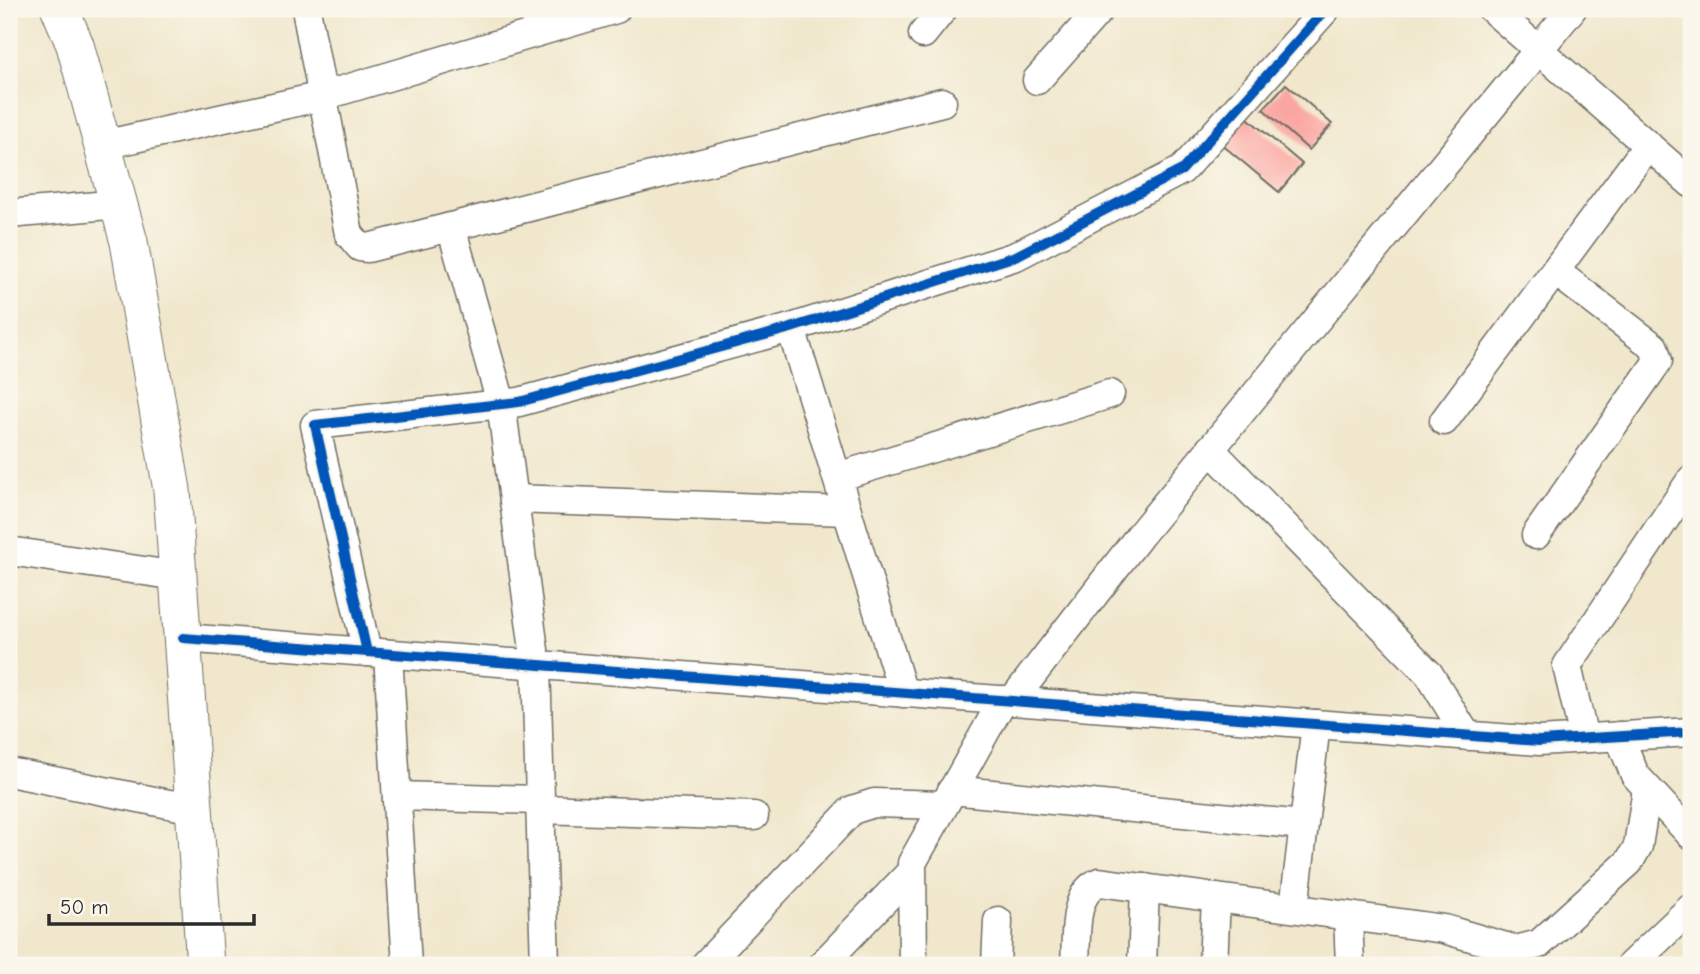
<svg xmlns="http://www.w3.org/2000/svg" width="1700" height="974" viewBox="0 0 1700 974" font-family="'Comic Neue',sans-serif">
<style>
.building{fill:#fba5a0}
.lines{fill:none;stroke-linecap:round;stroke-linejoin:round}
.minor-casing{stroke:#706d63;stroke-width:31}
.tertiary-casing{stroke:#706d63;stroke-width:39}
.minor{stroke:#fff;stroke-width:28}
.tertiary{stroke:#fff;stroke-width:37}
.cycleway-casing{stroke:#fbf7ec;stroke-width:15}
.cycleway{stroke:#0057b8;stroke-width:10}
</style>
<rect width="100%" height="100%" fill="#fbf7ec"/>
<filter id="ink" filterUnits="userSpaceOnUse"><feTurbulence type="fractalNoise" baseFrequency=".0143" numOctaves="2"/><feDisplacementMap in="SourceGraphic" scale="14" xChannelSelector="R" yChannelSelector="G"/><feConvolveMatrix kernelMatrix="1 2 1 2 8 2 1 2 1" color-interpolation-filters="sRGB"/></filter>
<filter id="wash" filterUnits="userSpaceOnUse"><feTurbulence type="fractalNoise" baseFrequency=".00686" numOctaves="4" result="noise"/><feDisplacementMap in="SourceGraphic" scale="28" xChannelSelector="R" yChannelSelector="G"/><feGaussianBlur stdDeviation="1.57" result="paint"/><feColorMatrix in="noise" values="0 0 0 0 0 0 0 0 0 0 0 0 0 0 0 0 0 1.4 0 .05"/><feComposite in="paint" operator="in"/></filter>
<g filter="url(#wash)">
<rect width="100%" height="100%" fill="#f0e7cc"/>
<g id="blocks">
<g class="building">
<path d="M1286 84 1332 124 1309 150 1263 109Z"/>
<path d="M1244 115 1302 164 1279 192 1220 143Z"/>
</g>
</g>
</g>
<g filter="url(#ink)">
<use href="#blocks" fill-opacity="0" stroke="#706d63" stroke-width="2"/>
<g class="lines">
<defs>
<g id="minor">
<path d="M306 9 349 234 360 247 368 248 942 102"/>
<path d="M1492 9 1691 183"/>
<path d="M923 34 943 9"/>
<path d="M1037 80 1100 9"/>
<path d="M103 145 323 96 616 9"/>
<path d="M9 214 119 204"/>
<path d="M451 227 501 403 536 665 545 965"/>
<path d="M791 328 903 693"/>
<path d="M1444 421 1648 145"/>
<path d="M1210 449 1429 674 1467 736"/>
<path d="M837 477 1110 394"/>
<path d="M514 499 847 511"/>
<path d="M1536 535 1658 361 1654 347 1555 271"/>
<path d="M9 551 178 576"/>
<path d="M183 638 1539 741 1691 732"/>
<path d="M367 652 315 425 519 402 791 328 1016 256 1182 170 1326 9"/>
<path d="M388 654 407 965"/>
<path d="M1012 701 1141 534 1572 9"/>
<path d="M1619 736 1635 775 1691 835"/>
<path d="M1584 738 1567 666 1691 480"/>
<path d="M9 772 194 809"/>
<path d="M952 790 1303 825"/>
<path d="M397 796 540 800"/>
<path d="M540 809 754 816"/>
<path d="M1294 908 1316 724"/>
<path d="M1348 916 1350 965"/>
<path d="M705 965 852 810 874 803 944 805"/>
<path d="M822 965 910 873"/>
<path d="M913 965 912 863 1003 700"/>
<path d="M996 965 998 921"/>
<path d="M1075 965C1077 939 1071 894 1099 882L1444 929 1516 950 1539 944 1629 862 1638 846 1647 789"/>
<path d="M1142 965 1145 888"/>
<path d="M1213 965 1216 898"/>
<path d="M1631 965 1691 908"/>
</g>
<path id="tertiary" d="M60 9 75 45 129 242 172 490 205 965"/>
</defs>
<use href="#minor" class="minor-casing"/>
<use href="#tertiary" class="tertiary-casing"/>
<use href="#minor" class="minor"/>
<use href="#tertiary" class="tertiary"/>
<defs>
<g id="cycleway">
<path d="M183 638 1539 741 1691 732"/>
<path d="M367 652 315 425 519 402 791 328 1016 256 1182 170 1326 9"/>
</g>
</defs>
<use href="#cycleway" class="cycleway-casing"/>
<use href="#cycleway" class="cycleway"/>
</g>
</g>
<rect width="1700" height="974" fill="none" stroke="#fbf7ec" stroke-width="35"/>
<path d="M49 914v10h205v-10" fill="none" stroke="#2b2b2b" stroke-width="3.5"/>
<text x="60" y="914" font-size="21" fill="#2b2b2b" stroke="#fbf7ec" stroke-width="5" paint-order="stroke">50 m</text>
</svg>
